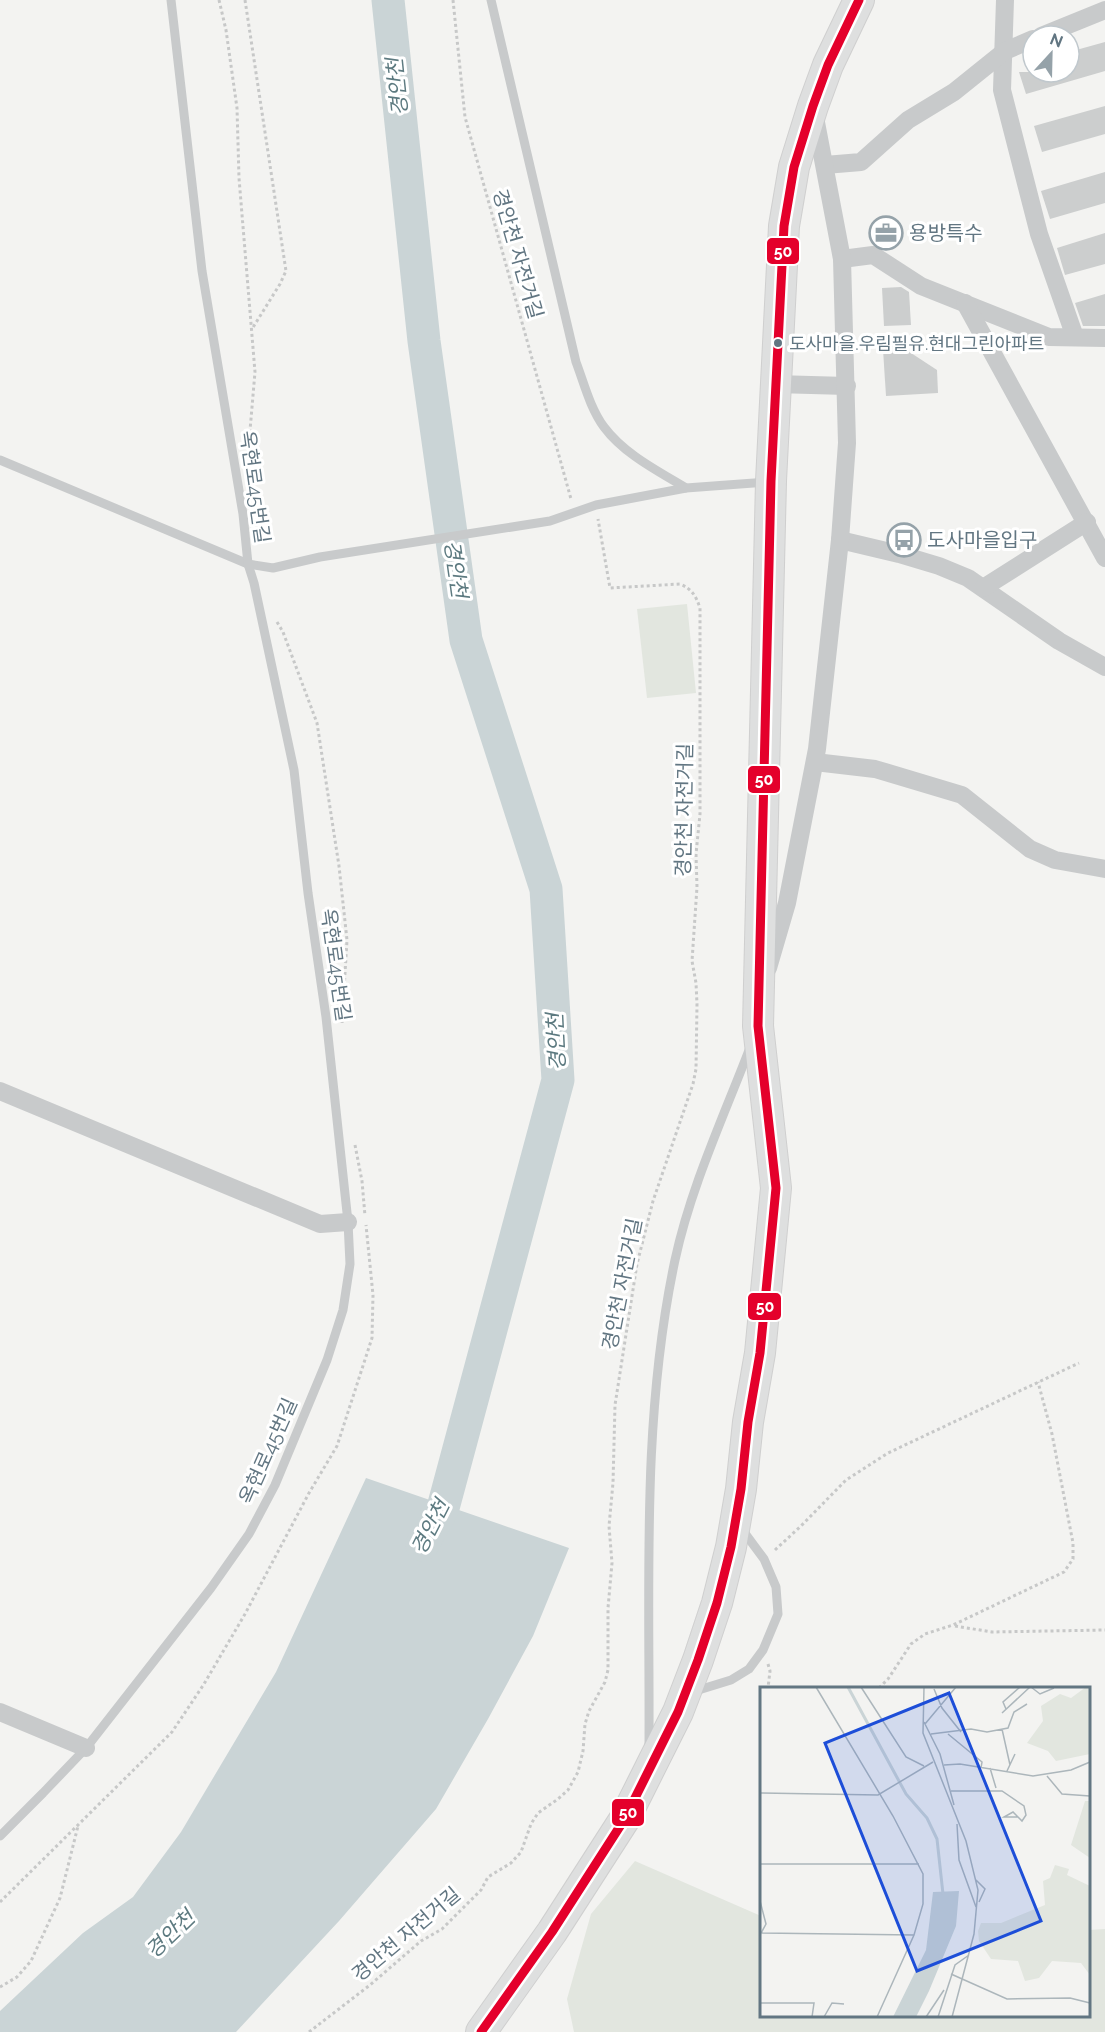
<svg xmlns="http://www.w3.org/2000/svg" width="1105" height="2032" viewBox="0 0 1105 2032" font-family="Raleway,'Noto Sans KR',sans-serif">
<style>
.green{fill:#e2e6df}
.water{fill:#cad4d6}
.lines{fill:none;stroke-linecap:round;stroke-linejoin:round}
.river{stroke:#cad4d6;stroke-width:33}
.building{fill:#cccece}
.primary-casing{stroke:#cfcfcf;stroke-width:32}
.path{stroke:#c7c8c8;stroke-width:3;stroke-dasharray:3 3;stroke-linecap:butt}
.lane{stroke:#c8cacb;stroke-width:9}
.street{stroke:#c8cacb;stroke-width:18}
.primary{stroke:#dedfdf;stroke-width:30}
.bus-1-casing{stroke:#fff;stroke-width:14}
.bus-1{stroke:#e4002b;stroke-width:9}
.bus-dot{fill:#627682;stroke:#fff;stroke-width:2}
.labels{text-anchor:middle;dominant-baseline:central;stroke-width:6;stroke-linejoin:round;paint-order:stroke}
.bus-label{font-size:18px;fill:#627682;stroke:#fff;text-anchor:start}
.poi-label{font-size:20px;fill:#627682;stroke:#fff;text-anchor:start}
.street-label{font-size:20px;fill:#627682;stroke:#fff}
.water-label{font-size:21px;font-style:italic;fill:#5d7a80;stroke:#fff}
.inset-river{fill:none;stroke:#cad4d6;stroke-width:3}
.inset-road{fill:none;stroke:#acb6bb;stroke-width:1.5}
.view{fill:#1d4ed8;fill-opacity:0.15;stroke:#1d4ed8;stroke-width:3}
.inset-edge{fill:none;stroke:#627682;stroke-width:3}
.line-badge{stroke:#fff;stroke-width:2}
.badge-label{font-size:16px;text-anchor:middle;font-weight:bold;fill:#fff}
</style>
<rect width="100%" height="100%" fill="#f3f3f1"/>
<g class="green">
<path d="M687 604 696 693 647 698 637 609Z"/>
<path d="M635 1861 761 1916 762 2016H1088L1089 1930 1105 1929V2032H574L567 1999 591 1914Z"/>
</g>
<path class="water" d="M366 1478 569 1548 533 1636 488 1719 436 1809 339 1921 236 2032H0V2011L83 1933 133 1897 181 1832 276 1672Z"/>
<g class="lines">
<path class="river" d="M388 0 424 341 466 640 546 889 558 1080 443 1508 422 1545"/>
</g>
<g class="building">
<path d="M1105 42V71L1026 94 1019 72H1069V52Z"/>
<path d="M1105 106V134L1042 152 1034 126Z"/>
<path d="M1105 172V203L1050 219 1041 191Z"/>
<path d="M1105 233V264L1065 275 1057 248Z"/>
<path d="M901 287 909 292 911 325 884 326 882 288Z"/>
<path d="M1105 294V326H1083L1075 303Z"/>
<path d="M882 334 937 370 938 393 886 396Z"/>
</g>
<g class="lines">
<defs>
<path id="primary" d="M481 2032 552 1932 624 1820 678 1712 698 1660 717 1603 731 1547 741 1489 748 1422 760 1353 776 1188 758 1026 771 481 784 226 794 167 813 106 828 65 859 0"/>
</defs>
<use href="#primary" class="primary-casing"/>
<g class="path">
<path d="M219 0 226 30 237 108 239 178 255 372 248 454"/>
<path d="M245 0 286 271 280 284 252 329"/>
<path d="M453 0 465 117 571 499"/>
<path d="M277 622 283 632 317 723 339 866 347 940 342 1023"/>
<path d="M355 1145 362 1181 365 1216"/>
<path d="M775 1550 801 1526 846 1480 888 1453 1079 1363"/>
<path d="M955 1626 992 1632 1105 1630"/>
<path d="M768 1664 770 1671 768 1688"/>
<path d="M879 1688 888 1679 911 1644 925 1634 953 1625 1064 1572 1073 1559V1543L1052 1434 1038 1382"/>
<path d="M0 1902 172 1732 204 1684 245 1614 309 1493 337 1446 372 1338 373 1295 366 1225"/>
<path d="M0 1987 17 1977 31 1961 60 1898 78 1826"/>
<path d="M309 2032 370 1985 421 1941 442 1929 481 1890 488 1877 511 1863 521 1852 531 1824 538 1813 558 1799 568 1790 578 1772 583 1751 585 1724 589 1711 605 1682 608 1670V1608L612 1563 609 1526 613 1483 615 1405 637 1264 653 1201 693 1084 696 1069 697 1004 696 983 692 961 697 887 696 854 700 814V608C696 596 692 589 680 584L610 588 598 519"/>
</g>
<g class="lane">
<path d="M491 0 576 362C584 383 590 408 604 427 624 454 658 471 686 488"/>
<path d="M0 460 248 564 273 568 320 557 550 521 596 505 686 488 766 482"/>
<path d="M692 1692 731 1680 749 1669 763 1650 778 1614 776 1587 764 1559 741 1528"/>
<path d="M649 1746C650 1584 641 1419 675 1260 691 1186 724 1116 751 1045"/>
<path d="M0 1836 43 1793 86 1748 211 1588 249 1534 275 1485 327 1360 343 1310 350 1264 348 1222 326 1017 308 893 294 770 254 583 248 564 243 514 202 271 171 0"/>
</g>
<g class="street">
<path d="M1005 0 1002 90 1039 234 1075 337"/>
<path d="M1041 36 1105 10"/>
<path d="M825 165 861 162 908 120 954 92 1005 51 1033 39"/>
<path d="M842 259 873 255 921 286 1049 337 1105 338"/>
<path d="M965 303 1105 558"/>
<path d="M775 384 847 386"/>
<path d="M840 540 899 554 939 566 968 578 1059 641 1105 667"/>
<path d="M983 588 1087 522"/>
<path d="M815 762 875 769 962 795 1030 849 1055 860 1105 869"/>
<path d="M768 968 787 903 817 749 840 540 847 443 842 259 814 112"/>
<path d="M0 1091 320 1224 348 1222"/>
<path d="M0 1712 86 1748"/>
</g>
<use href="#primary" class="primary"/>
<defs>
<path id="bus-1" d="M481 2032 552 1932 624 1820 678 1712 698 1660 717 1603 731 1547 741 1489 748 1422 760 1353 776 1188 758 1026 771 481 784 226 794 167 813 106 828 65 859 0"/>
</defs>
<use href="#bus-1" class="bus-1-casing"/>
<use href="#bus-1" class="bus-1"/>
</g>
<defs>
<symbol id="office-ring" viewBox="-11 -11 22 22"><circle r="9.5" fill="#fff" stroke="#95a2a9" stroke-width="1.5"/><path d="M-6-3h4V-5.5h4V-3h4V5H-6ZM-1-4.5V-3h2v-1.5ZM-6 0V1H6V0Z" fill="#95a2a9"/></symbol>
<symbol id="bus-ring" viewBox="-11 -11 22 22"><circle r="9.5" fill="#fff" stroke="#95a2a9" stroke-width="1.5"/><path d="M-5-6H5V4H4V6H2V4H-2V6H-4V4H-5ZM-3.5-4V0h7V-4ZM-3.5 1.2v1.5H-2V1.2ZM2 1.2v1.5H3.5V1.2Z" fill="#95a2a9"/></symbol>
</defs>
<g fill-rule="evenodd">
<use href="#office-ring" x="867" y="214" width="38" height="38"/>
<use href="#bus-ring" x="885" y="521" width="38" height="38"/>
</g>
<circle class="bus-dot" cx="778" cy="343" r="5"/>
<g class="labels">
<g class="bus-label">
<text x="789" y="343">도사마을.우림필유.현대그린아파트</text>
</g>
<g class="poi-label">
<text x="909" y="233">용방특수</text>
<text x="927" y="540">도사마을입구</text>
</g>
<g class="street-label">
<text transform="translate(518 254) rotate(74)">경안천 자전거길</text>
<text transform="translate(255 487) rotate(82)">옥현로45번길</text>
<text transform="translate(684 810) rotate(-89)">경안천 자전거길</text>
<text transform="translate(336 965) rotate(82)">옥현로45번길</text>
<text transform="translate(622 1284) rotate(-79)">경안천 자전거길</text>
<text transform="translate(268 1451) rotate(-66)">옥현로45번길</text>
<text transform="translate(406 1934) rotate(-40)">경안천 자전거길</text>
</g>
<g class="water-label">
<text transform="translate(397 87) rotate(-96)">경안천</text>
<text transform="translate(456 569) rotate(82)">경안천</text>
<text transform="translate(556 1042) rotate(-93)">경안천</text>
<text transform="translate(430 1527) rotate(-63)">경안천</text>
<text transform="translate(170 1934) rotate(-44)">경안천</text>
</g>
</g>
<g transform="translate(760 1687)">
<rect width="330" height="330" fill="#f3f3f1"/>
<path d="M326 0H330V67L296 74 288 64 267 56 283 34 281 19 300 7 311 11ZM325 114H330V171L311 158ZM295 178 309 182 307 188 330 199V288L321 276 292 274 279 291 265 294 258 274 231 272 219 254 218 244 221 236H241L285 218 283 194 290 191Z" fill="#e2e6df"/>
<path d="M199 204 196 239 169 304 156 330H133L166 263 173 205Z" fill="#cad4d6"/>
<path class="inset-river" d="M88 0 146 107 167 131 177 152 183 207"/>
<path class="inset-road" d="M56 0 133 129 163 187V217L154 248 117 330M101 0 146 70 164 79M164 0 163 46 206 154 218 203 214 247 192 330M271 0 280 7 294 1M174 2 182 21 201 45M246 22 243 15 260 0M242 26 270 0M164 35 180 67 194 118M165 37 196 0M242 42 250 78M171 47 211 42 227 45 248 41 254 25 267 17M188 47 222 75 221 81M184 78 200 77 273 89 311 83 330 75M230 81 236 101M247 84 255 67M287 89 302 107 330 109M191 104H242L264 119 266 128 262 134 258 130H244L253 125 258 130M0 106 118 108 173 75M197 137 199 173 216 220M0 177H159M216 193 225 202 219 215M0 214 6 237 0 248M2 246 154 248M191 287 247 312 310 311 330 316M0 316H54L52 330M64 330 72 316 84 317M166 330 184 303M178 330 195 278 209 268"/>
<path class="view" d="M189 6 281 234 157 284 65 56Z"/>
<rect width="330" height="330" class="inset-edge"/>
</g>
<g class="line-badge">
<rect x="766" y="237" width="34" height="28" rx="6" fill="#e4002b"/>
<rect x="747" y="765" width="34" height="29" rx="6" fill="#e4002b"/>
<rect x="747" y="1292" width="35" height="29" rx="6" fill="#e4002b"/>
<rect x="611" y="1798" width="34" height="29" rx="6" fill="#e4002b"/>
</g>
<g class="badge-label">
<text x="783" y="257">50</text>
<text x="764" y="785">50</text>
<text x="765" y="1312">50</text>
<text x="628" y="1818">50</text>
</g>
<g transform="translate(1051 54) rotate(22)"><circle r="28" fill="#ffffff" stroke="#c0c8cd" stroke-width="1.5"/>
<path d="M0-4.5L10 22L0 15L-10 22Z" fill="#95a2a9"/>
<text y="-9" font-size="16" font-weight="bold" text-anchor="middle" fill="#627682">N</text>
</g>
</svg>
